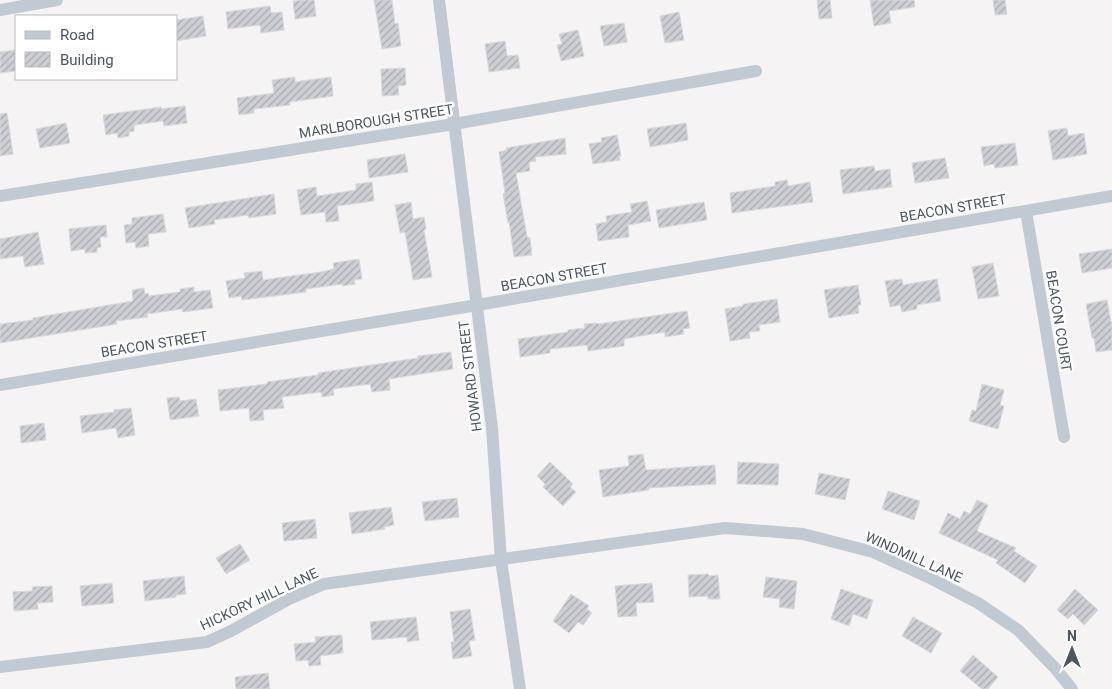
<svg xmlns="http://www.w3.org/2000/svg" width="1112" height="689" viewBox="0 0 1112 689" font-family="Roboto,sans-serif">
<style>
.building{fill:url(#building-hatch);stroke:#d7d9de}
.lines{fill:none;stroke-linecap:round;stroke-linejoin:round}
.minor{stroke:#c1cad2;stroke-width:12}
.labels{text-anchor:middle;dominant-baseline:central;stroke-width:5;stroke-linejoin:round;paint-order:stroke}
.street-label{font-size:14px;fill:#4a5661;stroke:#fff}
</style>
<defs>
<pattern id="building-hatch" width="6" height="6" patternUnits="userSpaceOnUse" patternTransform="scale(1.25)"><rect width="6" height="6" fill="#cdcfd5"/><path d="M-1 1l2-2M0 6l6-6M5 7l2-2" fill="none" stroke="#a8abb0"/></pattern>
</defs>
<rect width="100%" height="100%" fill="#f5f3f3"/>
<g class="building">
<path d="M303 0H314L316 16 295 19 293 1Z"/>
<path d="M374 0H392L395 24 398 23 401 46 382 49Z"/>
<path d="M817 0H830L832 18 819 19Z"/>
<path d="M870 0H914L915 7 889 11 891 23 874 26Z"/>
<path d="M993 0H1005L1007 14 995 15Z"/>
<path d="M270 6 271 13 282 12 284 30 261 33 260 25 228 29 226 12Z"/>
<path d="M679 12 684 40 665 43 660 16Z"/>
<path d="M203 16 206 36 176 41V20Z"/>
<path d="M624 23 627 42 604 46 600 26Z"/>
<path d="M578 30 584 56 561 61 557 45 562 44 559 34Z"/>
<path d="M505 41 507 56 518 55 520 68 489 72 485 44Z"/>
<path d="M16 50V71L0 73V52Z"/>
<path d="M405 68 406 85 398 86 399 95 382 96 381 69Z"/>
<path d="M295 77V82L331 77 333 96 290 102V105L254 109V113L239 115 237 98 274 93 272 80Z"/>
<path d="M185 106 187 123 164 126 163 121 134 125V131L129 132V136L118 138 117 133 106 135 103 115 161 107V109Z"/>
<path d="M7 113 13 154 0 156V114Z"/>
<path d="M66 123 70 143 40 148 36 129Z"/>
<path d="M686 123 688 140 650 147 647 129Z"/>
<path d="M1067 128 1068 136 1084 133 1087 154 1053 160 1048 131Z"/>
<path d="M617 135 621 156H619L620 160 593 164 589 144 602 142 601 138Z"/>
<path d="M565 138 566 154 535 157 536 161 529 162 530 171 516 173 527 237 530 238 532 255 514 257 509 222 508 223 503 194 505 193 499 152 507 150 506 148Z"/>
<path d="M1015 143 1018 165 995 168 994 164 984 166 981 147Z"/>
<path d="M405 154 408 172 369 178 367 160Z"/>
<path d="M945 158 949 178 915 183 912 163Z"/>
<path d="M874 166 875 171 890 169 892 187 843 194 840 170Z"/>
<path d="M787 180 788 186 810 182 813 202 732 213 730 193 775 186V182Z"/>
<path d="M372 182 374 201 337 206 339 221 326 222 325 212 301 215 297 190 316 187 317 196 356 190V184Z"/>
<path d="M274 194 276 214 249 218 248 215 214 220 215 224 189 228 185 208Z"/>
<path d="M647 201 651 221 628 225 629 237 598 241 596 224 607 222 606 216 632 212 630 204Z"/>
<path d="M411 202 413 219 424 217 426 229 424 230 432 277 413 280 405 232 400 233 395 205Z"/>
<path d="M704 202 707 220 659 228 656 210Z"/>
<path d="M163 214 166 232 148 234 149 246 136 248 135 242 126 243 124 225 132 224V218Z"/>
<path d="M106 225 107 237H100L101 247 97 248V252L85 253V249L71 251 69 229Z"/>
<path d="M38 232 44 264 25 267 23 256 0 259V239Z"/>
<path d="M1112 249V268L1082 273 1079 254Z"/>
<path d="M359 259 362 279 354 280 355 284 342 286V284L306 289V292L242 300 241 296 229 298 226 281 245 278 244 273 262 271 263 280 321 272 334 269 333 263Z"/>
<path d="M993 263 999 296 978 299 972 267Z"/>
<path d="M902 279 903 285 937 279 941 301 917 305V309L902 312 900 305 890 307 885 281Z"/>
<path d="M858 285 861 305H858L859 313 829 318 824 290Z"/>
<path d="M194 287V292L210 290 213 308 183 312 182 309 147 314 148 317 116 321 117 324 0 343V324L33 320V318L133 301 132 290 144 288 145 294 148 293 149 296 180 292V289Z"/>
<path d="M777 299 780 322 759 325 760 331 749 332 750 338 730 341 725 309 743 306V304Z"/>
<path d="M1107 300 1111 322H1112V350L1096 352 1094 338H1092L1086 304Z"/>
<path d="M687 311 690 328 683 329 684 334 665 337V332L640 336 624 339V346L588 351 587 345 550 349V353L520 357 518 339 568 332V330L585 328 584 324 597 323 598 324Z"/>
<path d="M451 352 453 369 389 379 390 390 372 392 370 384 333 389 334 395 322 397 321 392 282 397 284 408 263 410 264 420 250 421 249 408 220 411 218 390 267 384V382L318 375V373L418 358V356Z"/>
<path d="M982 384 1004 390 1000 405 1004 406 998 429 969 421 972 410 976 411Z"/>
<path d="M179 397 180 401 196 399 199 416 170 420 167 398Z"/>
<path d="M131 408 135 435 118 438 116 428 82 433 80 416 114 412V410Z"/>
<path d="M44 423 46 440 21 443 20 426Z"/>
<path d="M643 454 646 470 715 465 716 484 649 488V490L603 497 599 470 629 466 628 456Z"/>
<path d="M550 462 573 484 570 487 576 492 563 506 543 487 545 484 537 476Z"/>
<path d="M738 462 779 464 778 485 737 484Z"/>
<path d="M819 473 850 479 845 500 815 494Z"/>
<path d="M888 491 920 501 914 520 882 509Z"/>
<path d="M457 498 459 517 425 521 422 502Z"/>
<path d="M977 500 988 505 977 531 1016 548 1014 551 1037 566 1025 583 996 563 998 560 939 533 948 513 960 519 964 511 970 514Z"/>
<path d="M391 507 394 525 384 527 385 529 352 534 349 513Z"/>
<path d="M315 519 317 538 284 541 282 523Z"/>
<path d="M240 544 250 560 226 574 216 558Z"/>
<path d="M708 574 710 576 718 575 720 599H708V596L689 597 688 575Z"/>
<path d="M184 576 186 594 176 595V597L145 601 143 581Z"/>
<path d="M766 577 797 581 794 609 779 607 780 599 763 597Z"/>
<path d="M112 583 114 603 82 606 80 586Z"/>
<path d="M652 583 654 602 636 603 637 616 618 617 615 586Z"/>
<path d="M52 586 53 602 37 603 38 609 14 611 13 592 33 591 32 587Z"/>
<path d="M841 589 873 600 867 619 853 614 849 626 831 619Z"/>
<path d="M1075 589 1098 610 1084 625 1073 614 1068 619 1057 610Z"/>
<path d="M571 594 589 606 587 609 592 613 583 625 578 622 569 633 553 621Z"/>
<path d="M470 609 475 640 469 641 472 656 453 659 451 642H454L450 612Z"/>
<path d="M416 617 419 640 407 642V637L372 640 370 622Z"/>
<path d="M913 617 942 633 931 653 902 636Z"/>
<path d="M342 635 343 653 320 656 321 665 309 666 308 660 296 661 294 644 316 642 315 637Z"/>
<path d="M973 655 998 677 988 689H982L960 671Z"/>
<path d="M268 673 270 689H236L235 677Z"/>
</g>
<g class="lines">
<g class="minor">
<path d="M439 0 492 428 501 560 520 689"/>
<path d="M0 10 57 0"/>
<path d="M0 196 454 124 756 71"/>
<path d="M1026 211 1064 437"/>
<path d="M0 385 477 305 1112 196"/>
<path d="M0 667 207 642 231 631 289 599 324 584 725 528 803 534 873 552 928 577 978 603 1018 630 1055 668 1072 689"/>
</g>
</g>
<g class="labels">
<g class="street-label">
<text transform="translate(376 121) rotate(-9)">MARLBOROUGH STREET</text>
<text transform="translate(953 208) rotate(-10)">BEACON STREET</text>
<text transform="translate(554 277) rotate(-10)">BEACON STREET</text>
<text transform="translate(1059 321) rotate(81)">BEACON COURT</text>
<text transform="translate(154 344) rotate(-9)">BEACON STREET</text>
<text transform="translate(470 376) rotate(-97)">HOWARD STREET</text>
<text transform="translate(914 557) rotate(24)">WINDMILL LANE</text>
<text transform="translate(259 599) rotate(-25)">HICKORY HILL LANE</text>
</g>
</g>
<rect x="15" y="15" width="162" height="65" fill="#ffffff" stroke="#b7bbc0"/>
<rect x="25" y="31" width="25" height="8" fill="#c1cad2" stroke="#b7bbc0"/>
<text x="60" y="40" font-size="15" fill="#4a5661">Road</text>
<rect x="25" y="52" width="25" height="15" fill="url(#building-hatch)" stroke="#b7bbc0"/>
<text x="60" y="65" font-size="15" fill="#4a5661">Building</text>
<g transform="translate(1072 649)" stroke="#ffffff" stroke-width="4" paint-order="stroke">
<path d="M0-4L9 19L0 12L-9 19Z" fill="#4a5661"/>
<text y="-8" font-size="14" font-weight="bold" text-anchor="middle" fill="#4a5661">N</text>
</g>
</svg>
